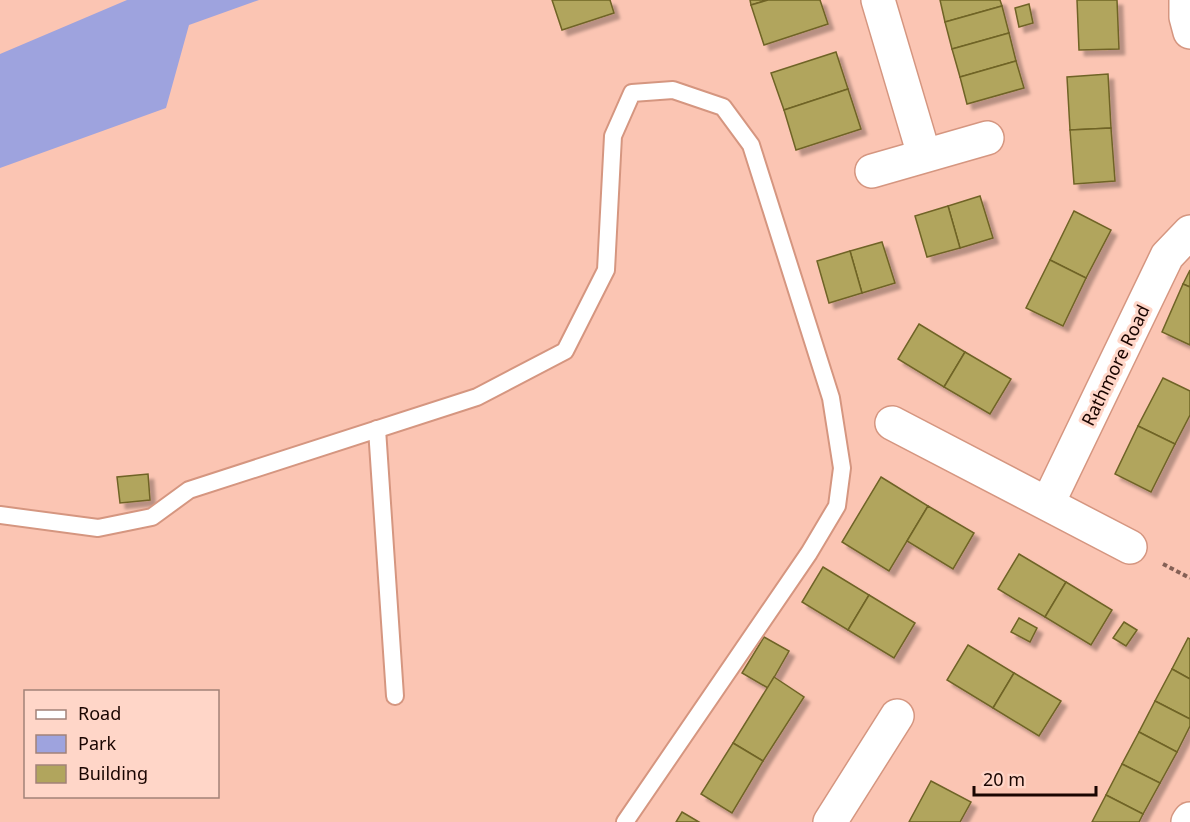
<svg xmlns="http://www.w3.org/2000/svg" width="1190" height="822" viewBox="0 0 1190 822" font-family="'Noto Sans',sans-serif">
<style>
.green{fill:#9ea3de}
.building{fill:#b1a55d;stroke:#6f6426;stroke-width:1.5;filter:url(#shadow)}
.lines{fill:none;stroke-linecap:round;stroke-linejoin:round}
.service-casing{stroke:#d59680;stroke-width:20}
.minor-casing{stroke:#d59680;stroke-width:36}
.tertiary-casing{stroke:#d59680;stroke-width:36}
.path{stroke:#846055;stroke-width:4;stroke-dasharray:4.5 3;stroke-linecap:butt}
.service{stroke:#fff;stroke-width:16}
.minor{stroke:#fff;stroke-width:33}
.tertiary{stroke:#fff;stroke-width:33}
.labels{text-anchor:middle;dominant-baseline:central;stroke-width:6;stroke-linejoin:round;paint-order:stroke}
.street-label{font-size:18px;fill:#1a0501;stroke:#ffd6c8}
</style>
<defs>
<filter id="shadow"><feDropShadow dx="5.5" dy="5.5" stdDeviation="1.5" flood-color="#0004"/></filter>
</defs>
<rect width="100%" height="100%" fill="#fbc5b3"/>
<path class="green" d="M127 0H259L189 25 166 108 0 168V54Z"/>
<g class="building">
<path d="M552 0H610L614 13 562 30Z"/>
<path d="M750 0H768L751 5Z"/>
<path d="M768 0H820L828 24 764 45 751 5Z"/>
<path d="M940 0H1000L1002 6 945 22Z"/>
<path d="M1077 0H1117L1119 49 1079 50Z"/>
<path d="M1029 4 1033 23 1019 27 1015 8Z"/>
<path d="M1002 6 1009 33 952 49 945 22Z"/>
<path d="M1009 33 1016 61 960 77 952 49Z"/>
<path d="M836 52 848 89 784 110 771 73Z"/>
<path d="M1016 61 1024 88 967 104 960 77Z"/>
<path d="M1108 74 1111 128 1070 130 1067 77Z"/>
<path d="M848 89 861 129 796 150 784 110Z"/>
<path d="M1111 128 1115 181 1074 184 1070 130Z"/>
<path d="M980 196 993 238 960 248 948 206Z"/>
<path d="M948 206 960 248 927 257 915 216Z"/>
<path d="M1074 211 1111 230 1086 278 1050 260Z"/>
<path d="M882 242 895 283 862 293 850 251Z"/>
<path d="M850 251 862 293 829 303 817 261Z"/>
<path d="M1050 260 1086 278 1063 326 1026 308Z"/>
<path d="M1190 270V287L1183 284Z"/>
<path d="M1183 284 1190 287V345L1162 332Z"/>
<path d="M919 324 965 352 944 387 898 359Z"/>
<path d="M965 352 1011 379 990 414 944 387Z"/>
<path d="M1163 378 1190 391V415L1175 444 1138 426Z"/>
<path d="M1138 426 1175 444 1151 492 1115 474Z"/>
<path d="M148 474 150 500 120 503 117 477Z"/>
<path d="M881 477 928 506 889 571 842 542Z"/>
<path d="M928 506 974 533 953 569 907 541Z"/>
<path d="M1019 554 1066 582 1045 617 998 589Z"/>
<path d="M823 567 869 595 848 630 802 602Z"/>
<path d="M1066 582 1112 610 1091 645 1045 617Z"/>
<path d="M869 595 915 623 894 658 848 630Z"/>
<path d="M1019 618 1037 628 1030 642 1011 632Z"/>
<path d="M1124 622 1137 630 1126 646 1113 638Z"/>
<path d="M764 637 789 651 768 688 742 673Z"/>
<path d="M1188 638 1190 639V679L1172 669Z"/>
<path d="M968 645 1014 673 993 708 947 680Z"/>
<path d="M1172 669 1190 679V719L1155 701Z"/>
<path d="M1014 673 1061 701 1039 736 993 708Z"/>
<path d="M774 677 804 697 763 761 733 743Z"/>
<path d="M1155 701 1190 719V726L1177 752 1139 732Z"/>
<path d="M1139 732 1177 752 1160 783 1122 764Z"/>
<path d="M733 743 763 761 732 813 701 794Z"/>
<path d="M1122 764 1160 783 1143 814 1106 795Z"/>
<path d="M931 781 971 802 960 822H909Z"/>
<path d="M1106 795 1143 814 1139 822H1092Z"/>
<path d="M682 812 699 822H676Z"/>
</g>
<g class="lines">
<defs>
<g id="service">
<path d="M377 429 395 696"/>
<path d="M0 515 98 528 152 517 189 490 477 397 565 351 606 270 613 136 632 93 673 90 723 107 751 145 831 398 842 468 837 506 809 553 625 822"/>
</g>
<g id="minor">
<path d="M878 0 924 155"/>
<path d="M1186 0V17L1190 32"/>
<path d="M872 171 987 138"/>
<path d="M892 423 1130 547"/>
<path d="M1048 503 1167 256 1190 232"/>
<path d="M830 822 897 716"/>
</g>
<path id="tertiary" d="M1188 822 1190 819"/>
</defs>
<use href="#service" class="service-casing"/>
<use href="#minor" class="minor-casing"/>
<use href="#tertiary" class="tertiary-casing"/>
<path class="path" d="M1163 564 1190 578"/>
<use href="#service" class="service"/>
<use href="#minor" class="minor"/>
<use href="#tertiary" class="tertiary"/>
</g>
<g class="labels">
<g class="street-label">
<text transform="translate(1115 365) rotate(-64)">Rathmore Road</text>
</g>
</g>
<rect x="24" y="690" width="195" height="108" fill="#ffd6c8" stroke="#a38278" stroke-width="1.5"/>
<rect x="36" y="710" width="30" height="9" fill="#ffffff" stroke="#a38278" stroke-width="1.5"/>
<text x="78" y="720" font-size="18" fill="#1a0501">Road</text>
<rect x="36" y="735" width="30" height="18" fill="#9ea3de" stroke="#a38278" stroke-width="1.5"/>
<text x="78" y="750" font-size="18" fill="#1a0501">Park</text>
<rect x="36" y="765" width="30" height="18" fill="#b1a55d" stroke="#a38278" stroke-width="1.5"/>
<text x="78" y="780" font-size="18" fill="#1a0501">Building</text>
<path d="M974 786v9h122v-9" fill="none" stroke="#1a0501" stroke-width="3"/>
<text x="983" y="786" font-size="18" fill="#1a0501" stroke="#ffd6c8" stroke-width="4.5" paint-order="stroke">20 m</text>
</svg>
